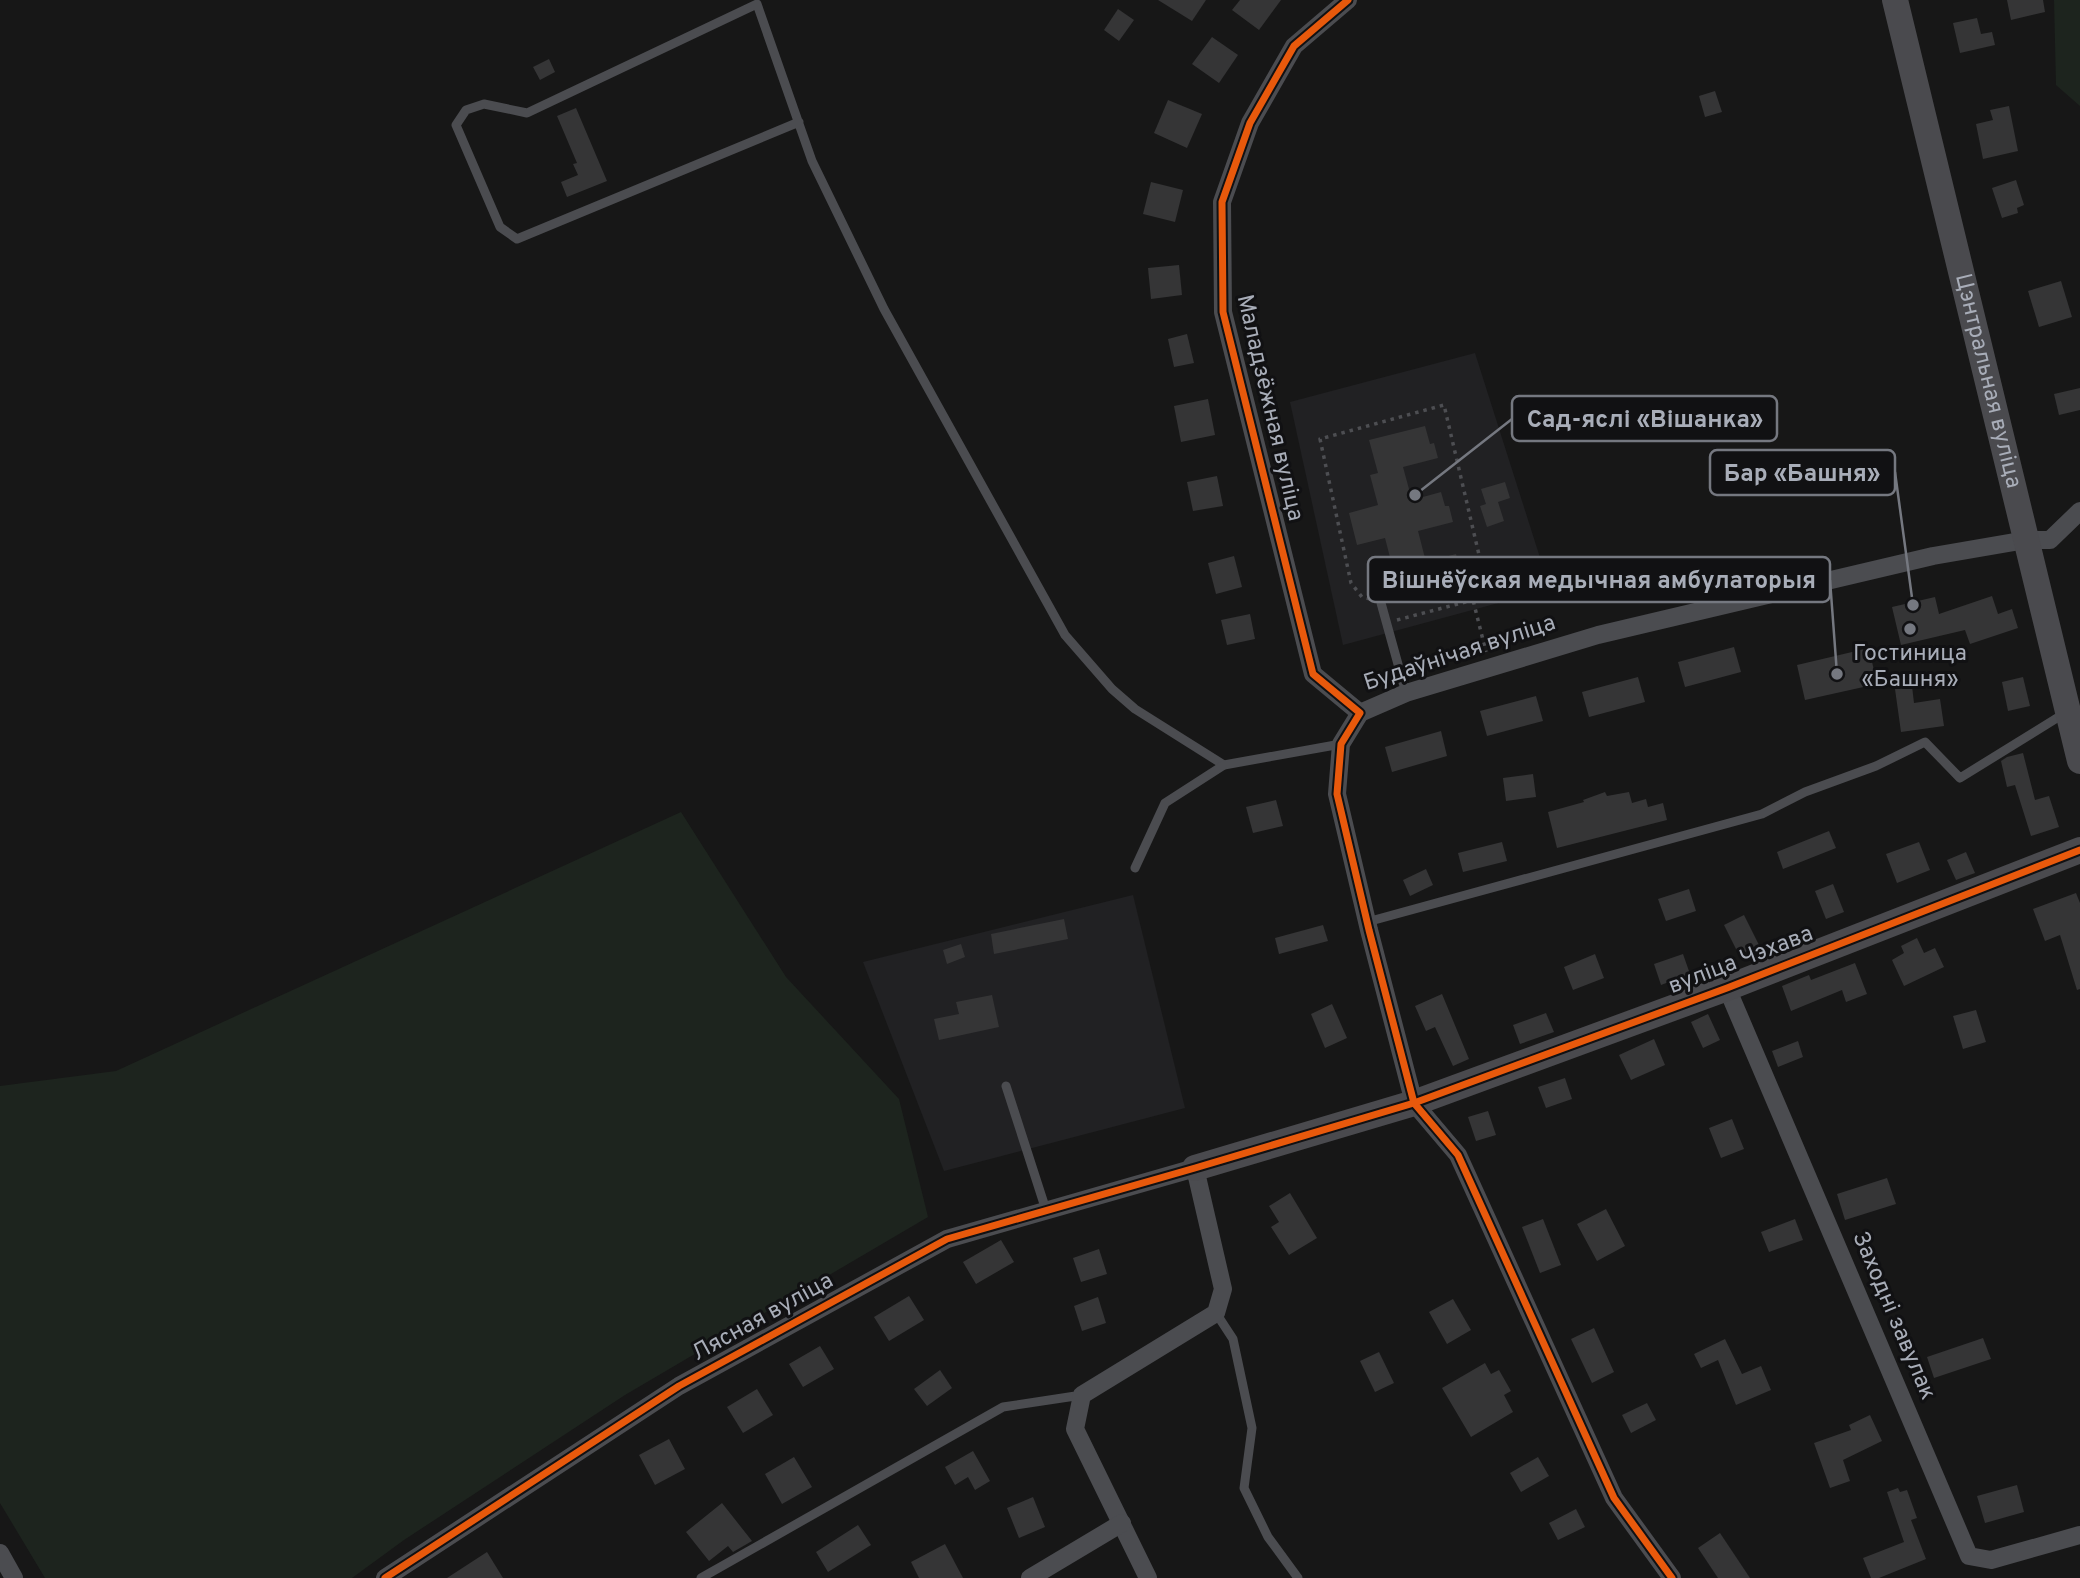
<svg xmlns="http://www.w3.org/2000/svg" width="2080" height="1578" viewBox="0 0 2080 1578" font-family="Overpass,sans-serif">
<style>
.built{fill:#212123}
.green{fill:#1d241e}
.building{fill:#353536}
.lines{fill:none;stroke-linecap:round;stroke-linejoin:round}
.path{stroke:#4d4e52;stroke-width:3.5;stroke-dasharray:3.5 5;stroke-linecap:butt}
.lane{stroke:#4b4c50;stroke-width:9}
.street{stroke:#4b4c50;stroke-width:18}
.secondary{stroke:#4a4a4e;stroke-width:26}
.cycleway-casing{stroke:#111113;stroke-width:11}
.cycleway{stroke:#e8590c;stroke-width:7}
.poi-dot{fill:#757880;stroke:#111113;stroke-width:2.5}
.labels{text-anchor:middle;dominant-baseline:central;stroke-width:6;stroke-linejoin:round;paint-order:stroke}
.street-label{font-size:23px;fill:#a8adb8;stroke:#111113}
.poi-label{font-size:23px;fill:#a8adb8;stroke:#111113}
.leader{fill:none;stroke:#757880;stroke-width:2.5}
.callout-dot{fill:#757880;stroke:#111113;stroke-width:2.5}
.callout{fill:#111113;stroke:#757880;stroke-width:2.5}
.callout-label{font-size:24px;text-anchor:middle;font-weight:bold;fill:#a8adb8}
</style>
<rect width="100%" height="100%" fill="#171717"/>
<g class="built">
<path d="M1475 353 1550 589 1343 645 1290 402Z"/>
<path d="M1133 895 1185 1108 944 1171 863 962Z"/>
</g>
<g class="green">
<path d="M2054 0H2080V106L2056 85Z"/>
<path d="M681 812 786 977 899 1099 928 1217 625 1395 404 1540 352 1578H45L0 1503V1086L116 1071Z"/>
</g>
<g class="building">
<path d="M1158 0H1206L1192 21Z"/>
<path d="M1240 0H1281L1259 30 1232 10Z"/>
<path d="M2007 0H2043L2045 12 2011 20Z"/>
<path d="M1118 9 1134 20 1119 41 1104 30Z"/>
<path d="M1977 18 1981 34 1992 32 1995 45 1960 53 1953 23Z"/>
<path d="M1212 37 1238 55 1219 83 1192 64Z"/>
<path d="M549 59 555 72 540 80 533 67Z"/>
<path d="M1715 91 1722 112 1705 117 1699 96Z"/>
<path d="M1168 100 1202 114 1187 148 1154 133Z"/>
<path d="M2009 106 2018 151 1983 159 1976 124 1993 120 1990 110Z"/>
<path d="M576 108 607 181 567 197 561 182 578 175 573 164 577 163 557 116Z"/>
<path d="M2016 180 2024 205 2017 208 2018 213 2002 218 1992 188Z"/>
<path d="M1151 182 1183 190 1175 222 1143 214Z"/>
<path d="M1179 265 1182 295 1151 299 1148 268Z"/>
<path d="M2061 281 2072 317 2039 327 2028 291Z"/>
<path d="M1187 334 1194 363 1174 367 1168 339Z"/>
<path d="M2080 388V410L2059 415 2054 394Z"/>
<path d="M1208 399 1215 435 1181 442 1174 406Z"/>
<path d="M1425 426 1430 444 1434 443 1438 458 1403 467 1412 500 1441 492 1445 506H1449L1453 522 1418 531 1426 562 1456 554 1460 569 1464 568 1468 583 1409 599 1401 567 1393 569 1385 538 1357 545 1349 513 1378 505 1370 475 1378 473 1369 440Z"/>
<path d="M1217 476 1223 506 1193 511 1187 482Z"/>
<path d="M1505 482 1510 498 1498 502 1504 521 1487 527 1480 506 1486 504 1481 489Z"/>
<path d="M1234 556 1242 587 1216 594 1208 563Z"/>
<path d="M1992 596 1998 614 2012 609 2018 628 1970 644 1965 630 1901 645 1892 607 1935 597 1939 614Z"/>
<path d="M1250 614 1255 639 1227 645 1221 620Z"/>
<path d="M1734 647 1741 672 1685 687 1678 662Z"/>
<path d="M1869 648 1877 684 1805 700 1797 665Z"/>
<path d="M1638 677 1645 702 1589 717 1582 692Z"/>
<path d="M2023 677 2030 706 2008 711 2002 682Z"/>
<path d="M1912 686 1914 703 1940 699 1944 726 1901 732 1895 689Z"/>
<path d="M1536 696 1543 721 1487 736 1480 711Z"/>
<path d="M1441 731 1447 756 1392 772 1385 747Z"/>
<path d="M2023 753 2035 800 2049 796 2059 827 2031 836 2015 785 2007 787 2001 761 2007 757Z"/>
<path d="M1533 774 1536 797 1506 801 1503 778Z"/>
<path d="M1605 792 1607 796 1629 792 1632 803 1646 799 1648 807 1663 803 1667 820 1557 848 1548 812 1584 802 1583 800Z"/>
<path d="M1276 800 1283 826 1253 833 1246 807Z"/>
<path d="M1829 831 1836 848 1783 869 1777 852Z"/>
<path d="M1502 842 1507 861 1463 872 1458 853Z"/>
<path d="M1919 842 1930 870 1897 883 1886 854Z"/>
<path d="M1966 852 1975 873 1956 880 1947 860Z"/>
<path d="M1426 869 1433 885 1410 896 1403 880Z"/>
<path d="M1833 884 1844 912 1826 919 1815 891Z"/>
<path d="M1689 889 1696 911 1666 921 1658 899Z"/>
<path d="M2076 893 2080 903V989L2077 990 2060 935 2045 941 2033 909Z"/>
<path d="M1744 915 1759 945 1739 955 1724 925Z"/>
<path d="M1064 919 1068 939 994 954 991 934Z"/>
<path d="M1323 925 1328 941 1279 954 1275 938Z"/>
<path d="M1917 938 1924 953 1935 948 1944 967 1904 986 1892 960 1904 953 1901 946Z"/>
<path d="M961 944 965 957 947 964 943 950Z"/>
<path d="M1595 954 1604 978 1573 990 1564 967Z"/>
<path d="M1683 954 1690 974 1661 985 1654 964Z"/>
<path d="M1855 963 1867 994 1846 1002 1842 990 1791 1011 1782 986 1809 975 1811 980Z"/>
<path d="M1442 994 1469 1059 1453 1066 1435 1027 1426 1031 1415 1006Z"/>
<path d="M992 995 999 1027 939 1040 934 1019 959 1014 956 1002Z"/>
<path d="M1332 1004 1347 1038 1325 1048 1311 1014Z"/>
<path d="M1976 1010 1986 1042 1963 1049 1953 1016Z"/>
<path d="M1546 1013 1554 1032 1520 1044 1513 1025Z"/>
<path d="M1708 1014 1720 1040 1703 1048 1691 1022Z"/>
<path d="M1654 1039 1665 1065 1631 1080 1619 1055Z"/>
<path d="M1798 1041 1803 1057 1778 1067 1772 1051Z"/>
<path d="M1565 1078 1572 1099 1546 1108 1538 1087Z"/>
<path d="M1488 1111 1496 1135 1476 1141 1468 1117Z"/>
<path d="M1732 1119 1744 1149 1721 1158 1709 1128Z"/>
<path d="M1887 1178 1896 1204 1845 1220 1837 1194Z"/>
<path d="M1290 1193 1317 1238 1289 1255 1271 1227 1279 1222 1269 1206Z"/>
<path d="M1606 1209 1625 1246 1597 1261 1577 1224Z"/>
<path d="M1543 1219 1561 1265 1540 1273 1522 1227Z"/>
<path d="M1795 1219 1803 1240 1769 1252 1761 1232Z"/>
<path d="M1001 1240 1014 1262 976 1284 963 1262Z"/>
<path d="M1099 1249 1107 1274 1081 1282 1073 1258Z"/>
<path d="M909 1296 924 1320 889 1341 874 1317Z"/>
<path d="M1098 1297 1106 1323 1082 1331 1074 1306Z"/>
<path d="M1453 1299 1471 1330 1447 1344 1429 1312Z"/>
<path d="M1594 1328 1614 1372 1592 1383 1571 1339Z"/>
<path d="M1983 1338 1991 1359 1934 1378 1927 1357Z"/>
<path d="M1725 1339 1742 1374 1761 1366 1771 1390 1736 1405 1718 1360 1701 1368 1694 1354Z"/>
<path d="M820 1346 834 1369 803 1387 789 1364Z"/>
<path d="M1379 1352 1394 1383 1375 1392 1360 1361Z"/>
<path d="M1485 1363 1491 1374 1499 1370 1511 1391 1504 1395 1513 1412 1471 1437 1442 1388Z"/>
<path d="M940 1370 952 1388 927 1406 914 1389Z"/>
<path d="M757 1389 773 1415 743 1433 727 1407Z"/>
<path d="M1647 1403 1656 1420 1631 1433 1622 1415Z"/>
<path d="M1870 1415 1882 1441 1843 1460 1850 1481 1830 1488 1814 1443 1851 1430 1849 1425Z"/>
<path d="M669 1439 685 1469 655 1485 639 1455Z"/>
<path d="M973 1451 990 1481 975 1490 968 1477 955 1485 945 1467Z"/>
<path d="M794 1457 812 1487 782 1504 765 1474Z"/>
<path d="M1538 1457 1549 1476 1521 1492 1510 1473Z"/>
<path d="M2017 1485 2024 1512 1985 1523 1977 1496Z"/>
<path d="M1898 1488 1900 1492 1907 1490 1917 1518 1911 1520 1926 1559 1879 1578H1871L1863 1558 1904 1542 1887 1492Z"/>
<path d="M1033 1497 1045 1527 1019 1538 1007 1508Z"/>
<path d="M722 1503 752 1541 733 1552 728 1546 709 1561 686 1532Z"/>
<path d="M1576 1509 1585 1527 1558 1540 1549 1523Z"/>
<path d="M858 1525 871 1545 828 1572 816 1552Z"/>
<path d="M1720 1533 1750 1578H1718L1698 1548Z"/>
<path d="M945 1544 963 1578H919L911 1562Z"/>
<path d="M487 1552 503 1578H447Z"/>
</g>
<g class="lines">
<g class="path">
<path d="M1370 599 1362 597 1351 583 1320 439 1444 405 1487 589 1473 600 1486 652"/>
<path d="M1397 620 1473 600"/>
</g>
<g class="lane">
<path d="M799 122 517 239 500 227 456 125 466 110 484 104 527 113 757 4 812 161 884 309 1065 635 1112 689 1135 709 1224 765"/>
<path d="M1381 603 1406 693"/>
<path d="M1135 868 1165 803 1224 765 1341 744"/>
<path d="M1367 922 1762 814 1805 792 1876 766 1925 742 1960 778 2065 713"/>
<path d="M1006 1086 1046 1210"/>
<path d="M1216 1313 1233 1339 1252 1428 1244 1488 1268 1537 1298 1578"/>
<path d="M701 1578 1003 1407 1082 1395"/>
</g>
<g class="street">
<path d="M1348 0 1294 46 1250 123 1222 202 1223 312 1313 674 1360 713"/>
<path d="M1360 713 1341 744 1337 794 1369 930 1414 1103 1458 1155 1614 1498 1672 1578"/>
<path d="M1360 713 1406 693 1598 635 1933 556 2026 540H2050L2080 511"/>
<path d="M1727 988 1969 1556 1991 1560 2080 1535"/>
<path d="M0 1553 14 1578"/>
<path d="M385 1578 679 1386 947 1239 1195 1168 1223 1289 1216 1313 1082 1395 1075 1429 1148 1578"/>
<path d="M1030 1578 1122 1523"/>
</g>
<g class="secondary">
<path id="s1" d="M1895 0 2080 761"/>
<path d="M1195 1168 1414 1103 1727 988 2080 850"/>
</g>
<defs>
<g id="cycleway">
<path d="M1348 0 1294 46 1250 123 1222 202 1223 312 1313 674 1360 713 1341 744 1337 794 1369 930 1414 1103 1458 1155 1614 1498 1672 1578"/>
<path d="M385 1578 679 1386 947 1239 1195 1168 1414 1103 1727 988 2080 850"/>
</g>
</defs>
<use href="#cycleway" class="cycleway-casing"/>
<use href="#cycleway" class="cycleway"/>
</g>
<circle class="poi-dot" cx="1910" cy="629" r="7"/>
<g class="labels">
<g class="street-label">
<text stroke="none"><textPath href="#s1" startOffset="392">Цэнтральная вуліца</textPath></text>
<text transform="translate(1269 408) rotate(77)">Маладзёжная вуліца</text>
<text transform="translate(1460 654) rotate(-18)">Будаўнічая вуліца</text>
<text transform="translate(1741 961) rotate(-21)">вуліца Чэхава</text>
<text transform="translate(1893 1316) rotate(67)">Заходні завулак</text>
<text transform="translate(763 1318) rotate(-29)">Лясная вуліца</text>
</g>
<g class="poi-label">
<text x="1910" y="654">Гостиница<tspan x="1910" dy="26">«Башня»</tspan></text>
</g>
</g>
<path class="leader" d="M1415 495L1512 419M1913 605L1895 472M1837 674L1830 580"/>
<g class="callout-dot">
<circle cx="1415" cy="495" r="7"/>
<circle cx="1913" cy="605" r="7"/>
<circle cx="1837" cy="674" r="7"/>
</g>
<g class="callout">
<rect x="1512" y="396" width="265" height="45" rx="7"/>
<rect x="1710" y="450" width="185" height="45" rx="7"/>
<rect x="1368" y="557" width="462" height="45" rx="7"/>
</g>
<g class="callout-label">
<text x="1645" y="427">Сад-яслі «Вішанка»</text>
<text x="1802" y="481">Бар «Башня»</text>
<text x="1599" y="588">Вішнёўская медычная амбулаторыя</text>
</g>
</svg>
